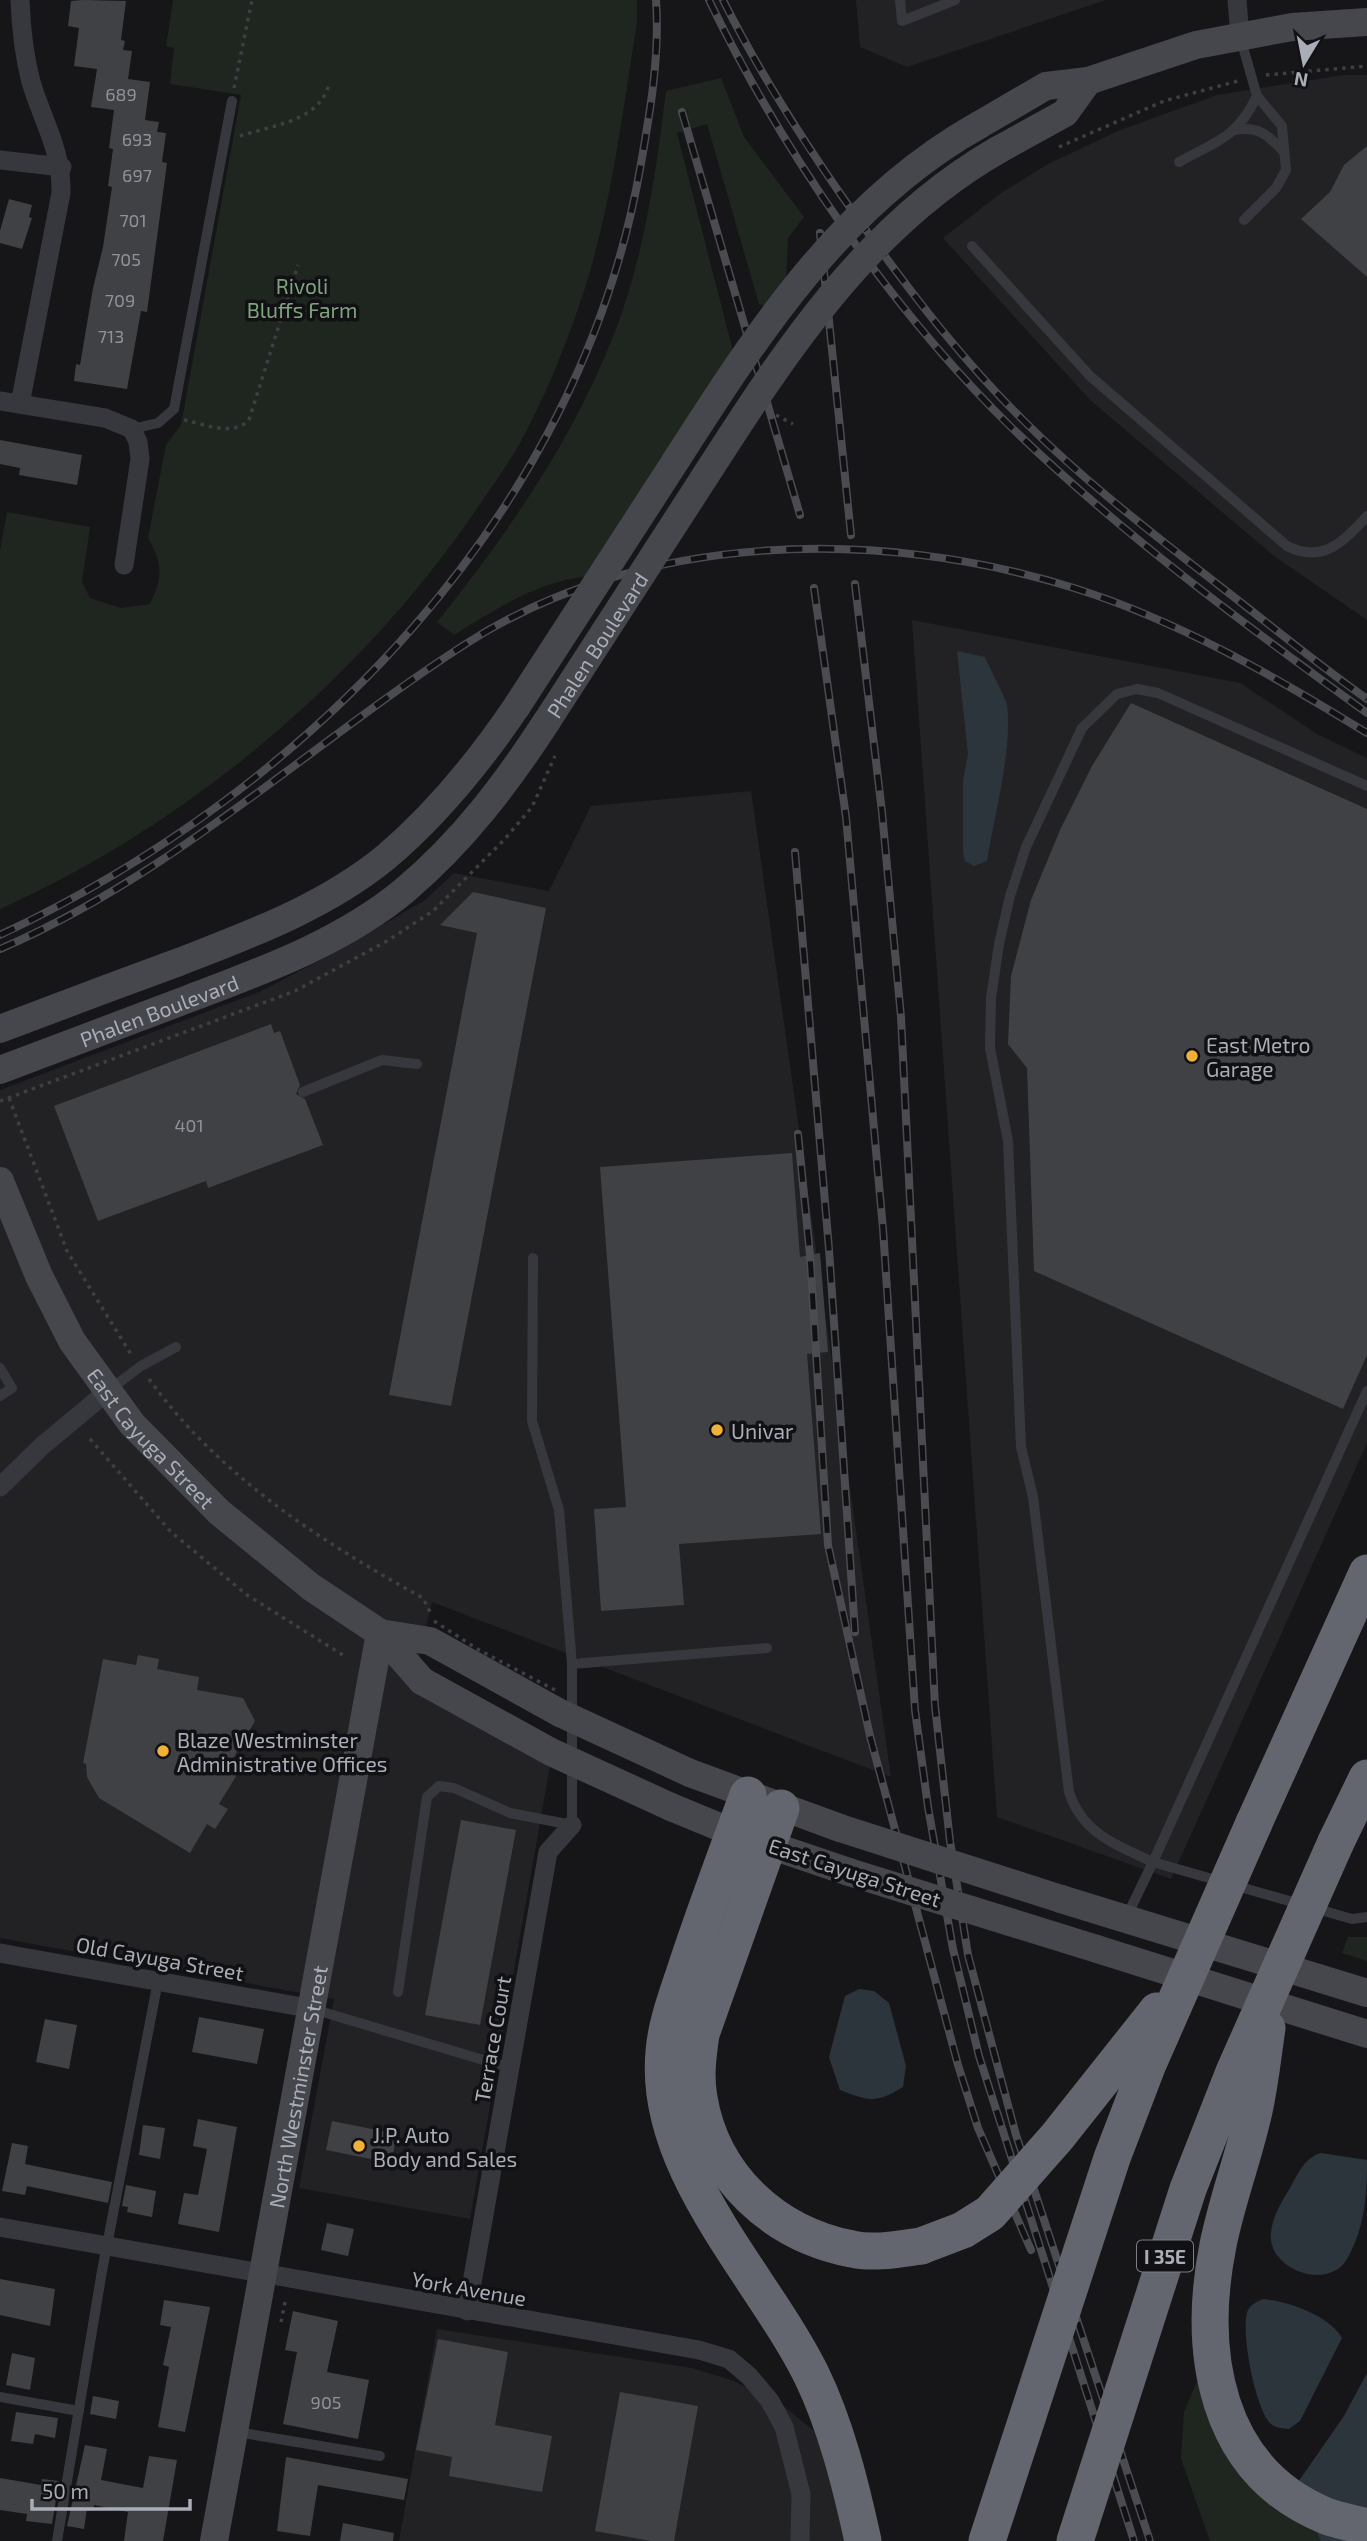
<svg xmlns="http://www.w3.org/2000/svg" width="1367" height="2541" viewBox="0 0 1367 2541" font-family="'Exo 2',sans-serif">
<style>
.built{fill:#222225}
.green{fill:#1e261f}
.water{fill:#2c353c}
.building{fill:#404145}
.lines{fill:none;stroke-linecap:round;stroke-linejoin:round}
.path{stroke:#3d3f44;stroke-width:3.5;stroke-dasharray:3.5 5;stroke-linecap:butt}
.lane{stroke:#37383d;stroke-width:10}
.street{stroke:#37383d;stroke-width:19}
.secondary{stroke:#45474d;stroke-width:28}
.highway{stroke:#63666e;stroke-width:37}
.rail-casing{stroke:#4a4c52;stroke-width:8}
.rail{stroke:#111113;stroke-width:5;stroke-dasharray:16;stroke-linecap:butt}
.path-bridge{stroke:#3d3f44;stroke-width:3.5;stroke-dasharray:3.5 5;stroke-linecap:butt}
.secondary-bridge{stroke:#45474d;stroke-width:28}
.highway-bridge{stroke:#63666e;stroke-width:37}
.poi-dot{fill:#f2b134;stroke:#111113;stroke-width:2.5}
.labels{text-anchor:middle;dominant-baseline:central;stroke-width:7;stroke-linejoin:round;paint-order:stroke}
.number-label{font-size:18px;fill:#8e929b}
.shield{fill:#111113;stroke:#7b7e86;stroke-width:2}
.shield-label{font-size:19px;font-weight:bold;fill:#a8adb8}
.park-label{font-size:21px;fill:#7fa381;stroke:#111113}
.street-label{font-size:21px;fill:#a8adb8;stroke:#111113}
.poi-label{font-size:21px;fill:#a8adb8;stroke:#111113;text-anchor:start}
</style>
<rect width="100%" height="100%" fill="#161618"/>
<g class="built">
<path d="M856 0H1106L907 67 860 47Z"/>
<path d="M1343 75H1367V620L1274 556 1090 400 943 238 1001 193 1048 164 1118 131 1217 95Z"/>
<path d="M912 620 1240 683 1317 734 1367 758V1443L1171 1879 997 1817Z"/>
<path d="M751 791 891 1777 432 1602 412 1686 551 1760 470 2219 299 2188 334 1999 0 1938V1090L261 991 340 950 425 900 454 873 549 891 591 806Z"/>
<path d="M437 2329 692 2368 731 2380 780 2403 820 2436 845 2541H399Z"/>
</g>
<g class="green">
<path d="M173 0H637V23C623 108 613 195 588 278 572 331 547 394 520 443 509 463 495 482 482 501 367 674 190 824 0 909V550L7 512 90 527 82 582 90 598 121 608 150 604C163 576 163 565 148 538L166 445 181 425 241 95 170 84 174 48 166 46Z"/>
<path d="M721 78 744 137 804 217 788 238 786 280 768 307 759 304 707 124 677 133 734 355 589 576C539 581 497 608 454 635L437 622C508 533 573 440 614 334 644 258 656 172 666 91Z"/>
<path d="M1348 1937H1367V1961L1342 1953Z"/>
<path d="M1204 2365 1216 2421 1343 2541H1210L1181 2459 1184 2412Z"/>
</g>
<g class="water">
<path d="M957 651 985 657C989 667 1006 699 1007 705 1013 748 994 817 987 861L974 866 965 861 963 852V781L968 754Z"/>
<path d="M859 1989 874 1991 889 2003 906 2066 903 2087C875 2104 869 2101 840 2090L829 2057 845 1996Z"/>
<path d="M1321 2153 1367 2160C1367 2194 1365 2228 1347 2259 1328 2292 1266 2269 1271 2232 1273 2215 1282 2201 1290 2188 1298 2174 1304 2158 1321 2153Z"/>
<path d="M1263 2299C1287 2301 1330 2316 1342 2338L1300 2421 1289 2429C1282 2429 1274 2428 1269 2422 1255 2405 1241 2334 1247 2313 1249 2305 1256 2302 1263 2299Z"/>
<path d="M1367 2373V2541H1321L1296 2485 1344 2416Z"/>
</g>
<g class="building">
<path d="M82 0 126 1 121 40 125 41 123 50 132 51 128 79 150 82 145 120 159 122 157 132 166 133 162 162 167 163 147 312 141 311 127 389 74 381 76 364 80 365 93 288 103 247 112 187 108 186 113 149 109 148 114 110 91 107 97 69 74 66 79 28 68 26 71 1Z"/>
<path d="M1367 146V277L1301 219 1330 192 1344 165Z"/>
<path d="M9 199 32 205 29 217 32 218 22 249 0 243V231Z"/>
<path d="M0 440 82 455 77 485 19 475 20 468 0 464Z"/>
<path d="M1131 703 1367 809V1355L1343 1409 1034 1271 1027 1068 1008 1044 1011 976 1031 900 1060 830 1092 766Z"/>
<path d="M473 892 546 908 451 1406 389 1395 477 933 440 925Z"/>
<path d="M271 1024 274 1033 280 1031 300 1085 296 1094 305 1099 323 1145 208 1188 206 1181 98 1221 54 1106Z"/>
<path d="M792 1153 800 1257 820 1253 828 1352 807 1354 821 1534 679 1544 684 1605 601 1611 594 1509 626 1507 600 1167Z"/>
<path d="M138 1655 159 1659 157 1669 199 1677 197 1690 243 1698 255 1721 231 1762 241 1768 219 1804 228 1809 215 1829 207 1824 190 1853 99 1798 87 1777 86 1764 83 1763 103 1659 136 1665Z"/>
<path d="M461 1820 516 1830 480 2025 425 2015Z"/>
<path d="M199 2017 264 2029 257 2064 192 2052Z"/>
<path d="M45 2019 77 2025 69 2069 36 2062Z"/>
<path d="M198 2119 237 2127 219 2232 178 2224 184 2193 198 2195 207 2149 193 2146Z"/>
<path d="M332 2121 397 2134 391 2163 326 2150Z"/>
<path d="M143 2125 165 2128 160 2159 139 2155Z"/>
<path d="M12 2143 28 2146 25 2164 112 2182 108 2203 27 2186 25 2195 2 2191Z"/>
<path d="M126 2185 156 2191 152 2217 127 2212 128 2207 122 2206Z"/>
<path d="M327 2223 354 2229 348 2256 321 2250Z"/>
<path d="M0 2279 55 2289 50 2326 0 2315Z"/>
<path d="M164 2300 210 2307 185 2432 158 2427 169 2367 163 2365 171 2327 160 2325Z"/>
<path d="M293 2311 338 2321 327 2372 369 2380 358 2439 283 2424 297 2352 285 2350Z"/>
<path d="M438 2339 508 2352 495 2425 552 2436 542 2492 449 2476 452 2457 416 2450Z"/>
<path d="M12 2353 35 2358 30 2390 6 2385Z"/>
<path d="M620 2392 698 2406 674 2541H651L595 2531Z"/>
<path d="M93 2396 119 2401 116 2419 90 2414Z"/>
<path d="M16 2412 58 2418 55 2438 35 2434 33 2444 11 2441Z"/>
<path d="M85 2445 107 2449 101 2480 143 2488 149 2456 177 2460 163 2541H124L128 2512 94 2505 93 2510 87 2508 84 2529 67 2526Z"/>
<path d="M286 2457 408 2479 404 2500 318 2485 310 2536 277 2531Z"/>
<path d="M0 2478 41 2485 42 2479 59 2481 52 2524 26 2521 27 2514 0 2510Z"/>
<path d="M343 2523 394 2533 393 2541H340Z"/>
</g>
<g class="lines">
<g class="path">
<path d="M1266 75 1367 66"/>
<path d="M234 88 252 0"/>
<path d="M240 136C273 125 320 121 329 84"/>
<path d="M1059 147 1164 101 1238 81"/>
<path d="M776 415 793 424"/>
<path d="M184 420C205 424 232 437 249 420L298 265"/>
<path d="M9 1098 67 1251 132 1356"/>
<path d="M0 1101 295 991 387 941 433 911 504 840 532 807 555 756"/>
<path d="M149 1379C219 1476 320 1541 423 1598L432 1616"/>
<path d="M90 1439 171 1532 247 1595 346 1657"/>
<path d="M281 2322 285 2302"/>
</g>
<g class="lane">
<path d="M900 0 902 21 955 0"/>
<path d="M1241 40 1257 96 1282 126 1286 170 1276 188 1244 220"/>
<path d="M1235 130C1259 126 1268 135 1284 152"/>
<path d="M1179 162C1217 141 1237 138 1257 96"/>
<path d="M972 246 1090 376 1287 546C1322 564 1344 542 1367 516"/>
<path d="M132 429 158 423 174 409 232 101"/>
<path d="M1367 786 1158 693 1137 689 1117 694 1082 728 1026 847 1010 896 999 944 991 998 990 1048 1008 1141 1021 1447 1033 1497 1069 1792C1082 1833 1117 1846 1153 1862L1367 1391"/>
<path d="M303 1092 382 1060 417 1064"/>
<path d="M533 1258 532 1421 559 1510 572 1664"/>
<path d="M0 1368 12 1388 0 1396"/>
<path d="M109 1390 141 1366 176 1347"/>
<path d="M1127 1916 1153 1862 1352 1919 1367 1917"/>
<path d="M398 1992 427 1797 439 1786 454 1788 510 1813 572 1825V1664L767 1648"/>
<path d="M313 2009 510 2068"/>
<path d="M0 2397 79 2411"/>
<path d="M237 2432 380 2456"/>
<path d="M57 2541 102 2271 158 1981"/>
</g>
<g class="street">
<path d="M1237 0 1240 36"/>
<path d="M0 160 62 167"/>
<path d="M0 401 105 418 132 429 138 442 140 459 124 565"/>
<path d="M20 404 61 193C62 150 43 122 31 82 24 55 21 28 20 0"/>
<path d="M0 1487 42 1446 108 1391"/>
<path d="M0 1953 313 2009"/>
<path d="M0 2227 699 2350 729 2359 749 2376 770 2401 784 2427 801 2494 800 2541"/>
<path d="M467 2311 548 1852 572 1825"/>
</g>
<g class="secondary">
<path d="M979 125 1046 86 1088 81 1196 45 1292 27 1367 22"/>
<path d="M998 150 1065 113 1088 81"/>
<path d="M0 1029C60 1006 119 984 179 962 251 934 325 907 386 857 438 813 479 762 517 706"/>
<path id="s1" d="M0 1070C63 1046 125 1023 188 999 262 971 343 942 405 890 463 841 506 784 547 721"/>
<path id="s2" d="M0 1181 39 1276 72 1341 132 1424 219 1512 311 1587 380 1633 422 1681"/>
<path d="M380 1633 430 1641 560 1713"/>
<path d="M690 1773 840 1828"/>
<path d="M671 1807 734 1833 849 1872"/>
<path d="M1061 1899 1367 1993"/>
<path d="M1097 1949 1367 2034"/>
<path id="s3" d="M214 2541 380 1633"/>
</g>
<g class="highway">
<path d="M748 1795C727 1852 706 1908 687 1965 678 1993 666 2023 664 2052 653 2169 761 2274 811 2374 836 2425 851 2486 863 2541"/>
<path d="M781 1808 701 2034C698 2055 695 2076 699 2098 712 2177 774 2234 852 2249 874 2254 899 2249 921 2246"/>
<path d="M1254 1823 1367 1573"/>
<path d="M1336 1842 1367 1778"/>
</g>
<defs>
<g id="rail">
<path d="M709 0C782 151 893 312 1013 429 1122 534 1245 625 1367 713"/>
<path d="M723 0C764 82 814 158 868 233 915 298 965 363 1023 420 1084 481 1152 533 1221 587 1269 624 1317 664 1367 699"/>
<path d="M682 112 800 515"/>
<path d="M820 233 851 535"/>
<path d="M855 584 882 812 901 1017 935 1706 950 1841 968 1955 1016 2135 1150 2541"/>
<path d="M814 588 846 817 883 1229 915 1710 928 1807 953 1949 979 2056 1134 2541"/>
<path d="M795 852 829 1249 855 1632"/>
<path d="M0 935C310 790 579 514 640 169 650 113 660 56 656 0"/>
<path d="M0 949C171 876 309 745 464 645 640 531 879 527 1074 588 1179 621 1274 676 1367 733"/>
<path d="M798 1134 810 1255 828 1545 870 1736 958 2065 978 2128 1031 2250"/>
</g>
</defs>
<use href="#rail" class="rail-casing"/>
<use href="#rail" class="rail"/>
<path class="path-bridge" d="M434 1621 479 1650 555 1690"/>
<g class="secondary-bridge">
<path d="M517 706C569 626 621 545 673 465 757 334 840 203 979 125"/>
<path id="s4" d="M547 721C599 641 650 561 702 481 783 355 864 227 998 150"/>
<path d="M422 1681 551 1752 671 1807"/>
<path d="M560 1713 690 1773"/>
<path d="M840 1828 1061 1899"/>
<path d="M849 1872 1097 1949"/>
</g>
<g class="highway-bridge">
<path d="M1267 2028C1263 2055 1260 2084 1254 2111 1244 2156 1227 2200 1218 2245 1197 2351 1214 2470 1326 2516 1339 2521 1354 2523 1367 2527"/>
<path d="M921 2246 963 2230 990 2213 1057 2137 1157 2011"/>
<path d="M987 2541 1112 2158 1148 2064 1254 1823"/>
<path d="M1075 2541 1188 2189 1234 2072 1336 1842"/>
</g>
</g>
<g class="poi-dot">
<circle cx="1192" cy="1056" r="7"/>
<circle cx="717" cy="1430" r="7"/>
<circle cx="163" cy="1751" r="7"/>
<circle cx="359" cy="2146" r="7"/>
</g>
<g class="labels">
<g class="number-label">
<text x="121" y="94">689</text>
<text x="137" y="139">693</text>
<text x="137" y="175">697</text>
<text x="133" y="220">701</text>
<text x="126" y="259">705</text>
<text x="120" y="300">709</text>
<text x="111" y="336">713</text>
<text x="189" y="1125">401</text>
<text x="326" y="2402">905</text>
</g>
<rect class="shield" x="1137" y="2240.5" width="56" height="31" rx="5"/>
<g class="shield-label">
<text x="1165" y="2256">I 35E</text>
</g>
<g class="park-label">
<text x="302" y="285">Rivoli<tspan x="302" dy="24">Bluffs Farm</tspan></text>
</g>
<g class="street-label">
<text stroke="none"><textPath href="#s4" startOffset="91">Phalen Boulevard</textPath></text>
<text stroke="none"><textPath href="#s1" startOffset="170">Phalen Boulevard</textPath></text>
<text stroke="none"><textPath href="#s2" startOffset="301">East Cayuga Street</textPath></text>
<text transform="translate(855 1872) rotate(18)">East Cayuga Street</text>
<text transform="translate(160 1958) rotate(10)">Old Cayuga Street</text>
<text transform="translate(492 2039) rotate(-80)">Terrace Court</text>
<text stroke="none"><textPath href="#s3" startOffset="462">North Westminster Street</textPath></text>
<text transform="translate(469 2288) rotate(10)">York Avenue</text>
</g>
<g class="poi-label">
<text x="1206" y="1044">East Metro<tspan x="1206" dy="24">Garage</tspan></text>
<text x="731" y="1430">Univar</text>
<text x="177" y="1739">Blaze Westminster<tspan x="177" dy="24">Administrative Offices</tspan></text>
<text x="373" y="2134">J.P. Auto<tspan x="373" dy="24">Body and Sales</tspan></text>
</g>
</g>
<g transform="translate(1304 63) rotate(190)" stroke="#111113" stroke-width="5" paint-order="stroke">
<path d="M0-5L12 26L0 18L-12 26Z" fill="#a8adb8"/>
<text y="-10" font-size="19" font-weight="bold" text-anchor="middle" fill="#a8adb8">N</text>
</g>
<path d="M32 2499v10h158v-10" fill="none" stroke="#a8adb8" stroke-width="3.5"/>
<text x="42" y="2499" font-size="21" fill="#a8adb8" stroke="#111113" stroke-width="5" paint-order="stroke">50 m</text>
</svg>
